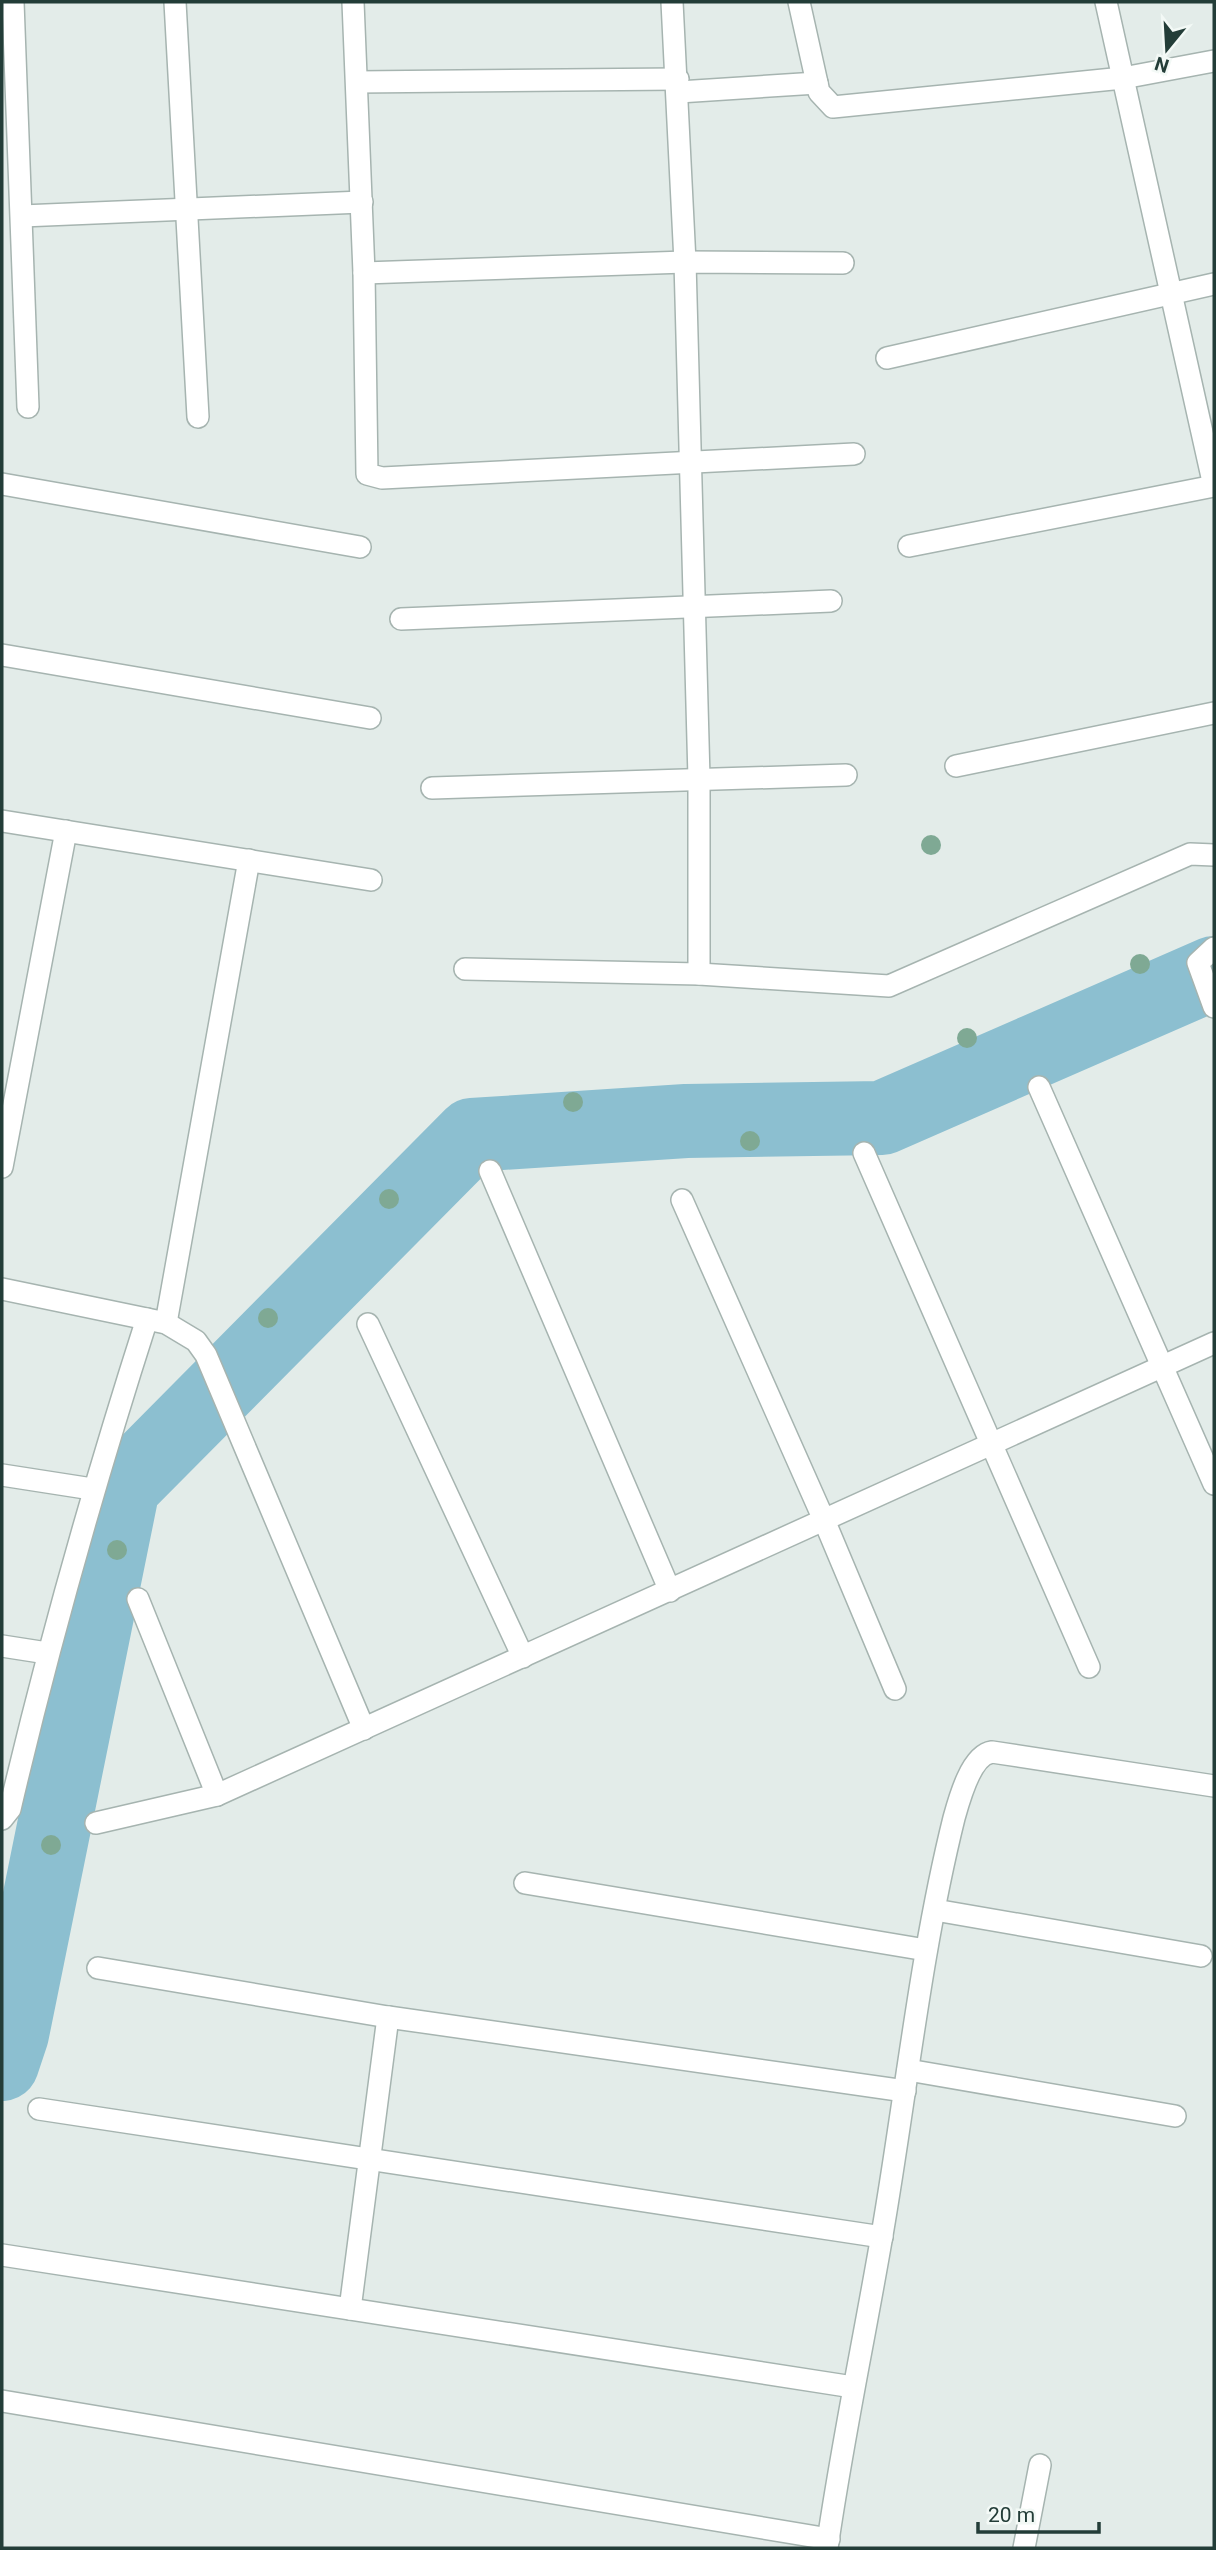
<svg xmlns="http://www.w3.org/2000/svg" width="1216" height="2550" viewBox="0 0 1216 2550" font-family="Roboto,sans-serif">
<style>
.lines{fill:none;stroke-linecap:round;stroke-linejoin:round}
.river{stroke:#8cbfd0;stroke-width:74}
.minor-casing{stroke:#a6b4b0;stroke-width:24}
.minor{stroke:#fff;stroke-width:21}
.tree{fill:#7fa994}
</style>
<rect width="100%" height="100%" fill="#e3ece9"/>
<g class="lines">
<path class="river" d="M2 2064 12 2034 123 1487 472 1135 686 1121 882 1118 1214 973"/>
<defs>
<g id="minor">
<path d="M13 2 28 407"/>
<path d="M175 2 198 417"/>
<path d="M353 2 364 273 367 474 382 478 854 454"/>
<path d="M672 2 685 262 699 778V974"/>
<path d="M799 2 819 92 833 107 1123 78 1214 61"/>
<path d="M1106 2 1214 486"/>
<path d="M357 82 678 79"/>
<path d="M679 92 817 83"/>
<path d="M22 216 362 202"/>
<path d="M364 273 685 262 843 263"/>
<path d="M887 358 1214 284"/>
<path d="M2 484 360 547"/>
<path d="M909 546 1214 486"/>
<path d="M401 619 831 601"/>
<path d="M2 655 370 718"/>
<path d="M956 766 1214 713"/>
<path d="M432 788 846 775"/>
<path d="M2 821 371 880"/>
<path d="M1214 948 1198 963 1214 1007"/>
<path d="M465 969 699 974 889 986 1190 854 1214 855"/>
<path d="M1039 1087 1214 1484"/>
<path d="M864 1153 1089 1667"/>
<path d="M2 1167 66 831"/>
<path d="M490 1171 670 1591"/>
<path d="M682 1200 824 1520 895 1689"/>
<path d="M2 1289 166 1323 196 1341 206 1355 364 1729"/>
<path d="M166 1323 249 860"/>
<path d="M368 1324 523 1657"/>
<path d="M2 1475 92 1489"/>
<path d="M138 1599 217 1795"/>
<path d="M2 1646 47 1653"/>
<path d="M2 1819 10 1809C49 1643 95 1481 147 1319"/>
<path d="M96 1823 217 1795 1214 1343"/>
<path d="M525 1883 926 1950"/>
<path d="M935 1910 1201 1956"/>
<path d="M98 1968 388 2017 905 2091"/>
<path d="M908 2070 1175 2116"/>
<path d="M39 2109 882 2237"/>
<path d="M2 2255 853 2387"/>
<path d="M350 2309 388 2017"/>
<path d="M2 2401 829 2539"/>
<path d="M827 2548C842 2443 864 2340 882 2235 906 2096 920 1955 954 1818 959 1800 971 1755 992 1752L1214 1786"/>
<path d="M1024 2548 1040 2465"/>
</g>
</defs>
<use href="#minor" class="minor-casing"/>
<use href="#minor" class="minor"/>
</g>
<g class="tree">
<circle cx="931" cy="845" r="10"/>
<circle cx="1140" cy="964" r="10"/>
<circle cx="967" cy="1038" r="10"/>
<circle cx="573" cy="1102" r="10"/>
<circle cx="750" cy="1141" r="10"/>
<circle cx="389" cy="1199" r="10"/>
<circle cx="268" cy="1318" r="10"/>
<circle cx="117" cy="1550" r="10"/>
<circle cx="51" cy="1845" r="10"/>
</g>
<rect width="1216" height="2550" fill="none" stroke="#233d38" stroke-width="7"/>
<g transform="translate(1167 49) rotate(198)" stroke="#f3f9f6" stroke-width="5" paint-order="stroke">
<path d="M0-5L12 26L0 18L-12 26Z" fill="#233d38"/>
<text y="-10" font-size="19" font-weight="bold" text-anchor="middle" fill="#233d38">N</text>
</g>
<path d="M978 2522v10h121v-10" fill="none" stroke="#233d38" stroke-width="3.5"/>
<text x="988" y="2522" font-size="21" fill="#233d38" stroke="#f3f9f6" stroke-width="5" paint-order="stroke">20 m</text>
</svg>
